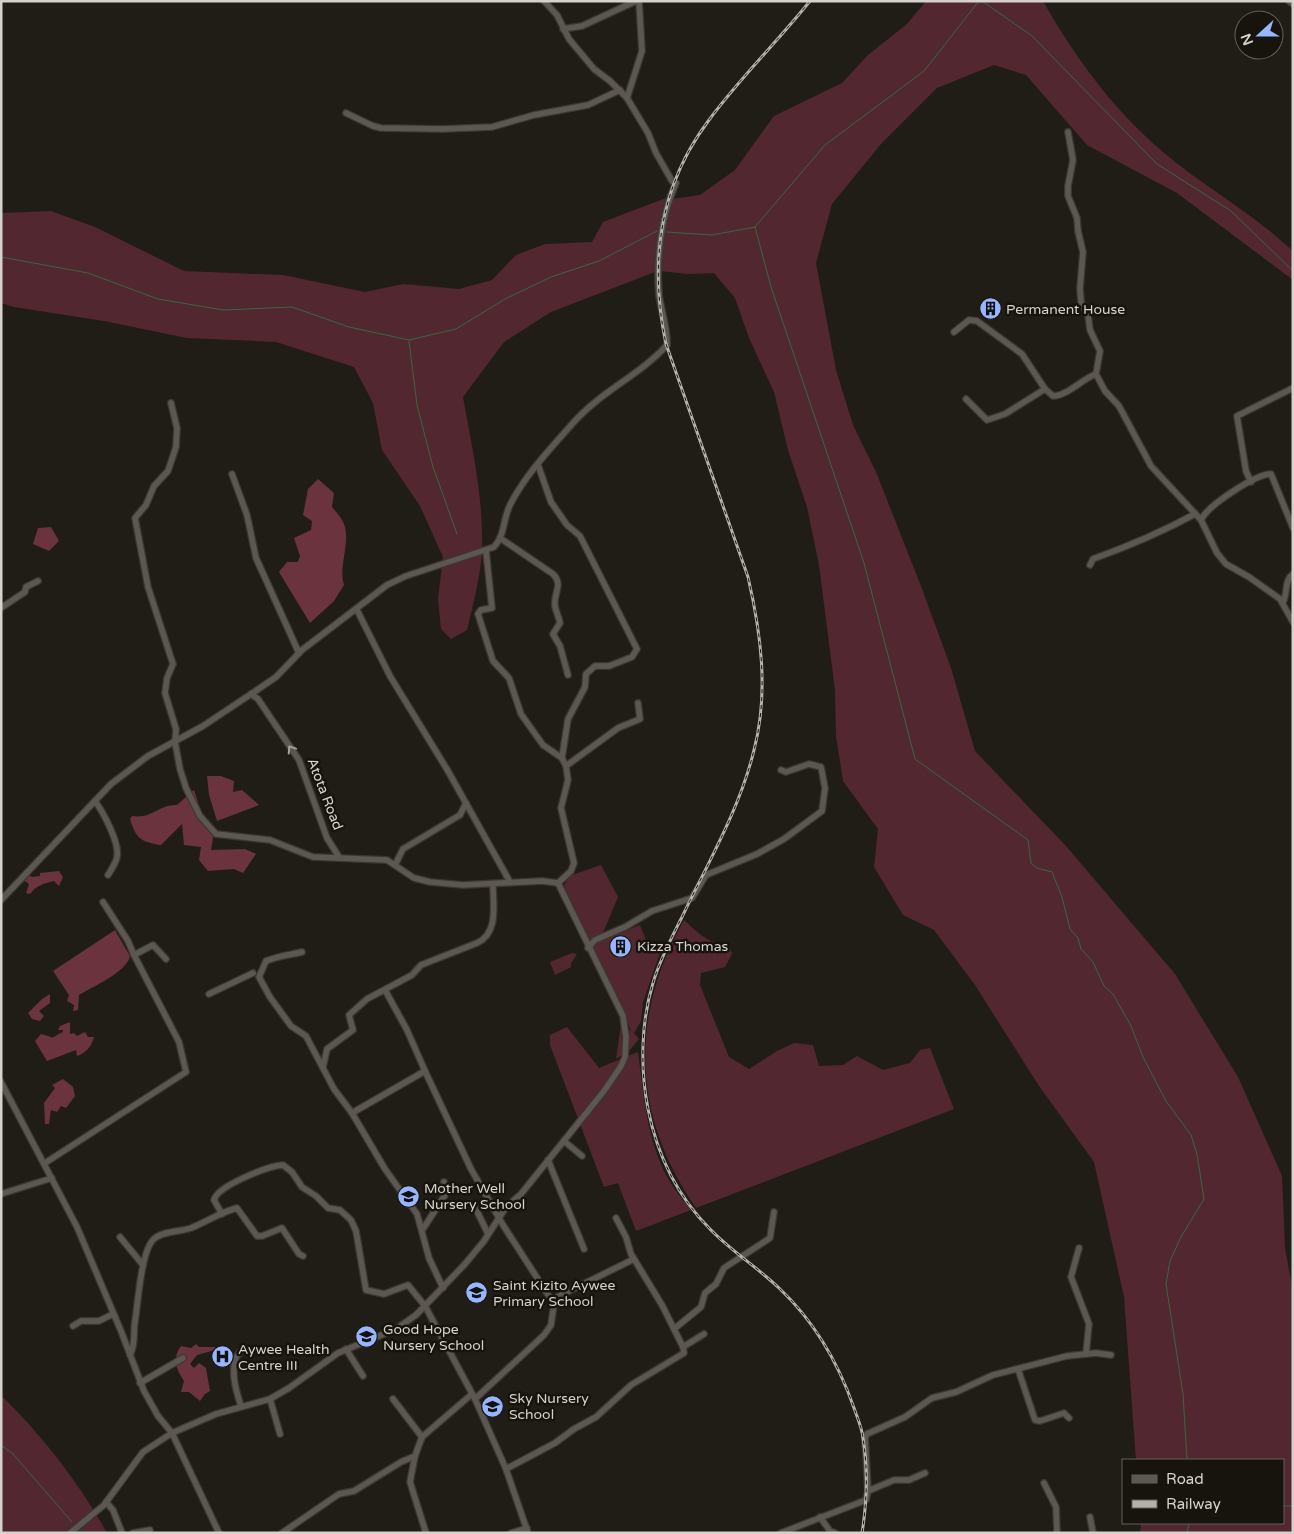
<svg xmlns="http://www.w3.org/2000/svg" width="1294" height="1534" viewBox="0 0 1294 1534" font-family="'Varela Round',sans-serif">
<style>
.green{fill:#53272f}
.forest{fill:#6b333d}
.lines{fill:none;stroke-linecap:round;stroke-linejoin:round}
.stream{stroke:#376843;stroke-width:1}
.minor-casing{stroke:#3b3834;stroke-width:8}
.minor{stroke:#5c5750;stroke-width:5.5}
.rail-casing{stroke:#b4b1ad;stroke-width:3}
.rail{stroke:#17140e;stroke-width:1;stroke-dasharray:4;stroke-linecap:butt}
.oneway{stroke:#a5a19c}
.labels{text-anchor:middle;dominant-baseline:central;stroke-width:5;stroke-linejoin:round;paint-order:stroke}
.poi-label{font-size:14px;fill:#d5d2ce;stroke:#17140e;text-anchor:start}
.street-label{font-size:14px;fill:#d5d2ce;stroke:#17140e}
</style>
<rect width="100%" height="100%" fill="#201d16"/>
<g class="green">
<path d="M926 1H1043C1081 68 1125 125 1187 171 1223 198 1260 220 1293 251V280L1177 193 1087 145 1026 75 994 65 937 88 881 144 832 204 816 263 836 370 853 425 876 472 921 586 951 668 975 751 1066 846 1175 974 1238 1077 1282 1176 1285 1248 1293 1291V1533H1140L1141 1523H1283V1460H1136L1124 1297 1094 1162 1039 1086 975 985 934 930 903 915 874 867 878 829 843 781 836 736 835 690 819 565 807 507 788 450 774 392 749 338 735 298 714 273 688 274 660 271 661 250 672 199 700 195 735 170 774 116 842 83 868 55 907 24Z"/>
<path d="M666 198 656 249 655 272 551 312 504 342 463 397C472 447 484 500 482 552 480 578 473 605 467 630L451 639 441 629 438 599 443 557 420 506 382 450 373 403 354 367 276 342 187 338 104 321 14 307 1 303V213L51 211 95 227 184 271 283 275 365 292 403 284 459 289 492 280 516 255 545 244 592 242 603 222Z"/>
<path d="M601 865 618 897 603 933 589 941 563 888 569 876Z"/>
<path d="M684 920C699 934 709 944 729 945L732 954 725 967 701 973 700 985 729 1057 749 1069 777 1051 794 1043 813 1045 819 1066 843 1065 857 1056 883 1070 910 1063 920 1050 930 1048 954 1109 696 1208C632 1116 629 1017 684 920Z"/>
<path d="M640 925 646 940 661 950 643 1002 641 1021 634 1033 639 1039 630 1050 616 1059 621 1024 631 1031 624 1012 589 950 596 942Z"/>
<path d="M572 953 577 954 571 963V967L555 975 550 962Z"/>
<path d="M567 1027 599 1068 638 1052C644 1096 647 1143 670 1182 676 1192 684 1201 691 1210L636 1231 618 1183 604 1187 550 1045V1035Z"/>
<path d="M1 1395C42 1435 79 1483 107 1533H4L1 1530Z"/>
</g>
<g class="forest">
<path d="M318 479 334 493 332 507C336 512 342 518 344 524 351 543 338 566 344 585L334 601 310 623 279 572 287 562H298L300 556 294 538 311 530 312 521 303 515 308 489Z"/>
<path d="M51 527 59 541 49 551 33 544 38 528Z"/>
<path d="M207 776H221L234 781 233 792 242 790 259 805 217 821 209 795Z"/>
<path d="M194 790 204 820 214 832 211 850 245 849 256 854 243 873 234 869 208 871 199 860 201 847 184 845 182 824 161 845C140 842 136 838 130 819L132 816C153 819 159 804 177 805Z"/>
<path d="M59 871 63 877 59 886 54 881C43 884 37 885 30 894L26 893 29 884 25 881 20 885 18 883 26 873 32 877 40 876V873Z"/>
<path d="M115 930 130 956C127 972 92 987 79 995L78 1010 73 1011 74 1005 67 1001 69 995 53 971Z"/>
<path d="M50 994V1003L39 1011 44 1016 40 1021 32 1019 28 1013 42 999Z"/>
<path d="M70 1022V1034L74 1033 77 1036 85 1032 88 1037H94C92 1046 86 1053 77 1056L76 1050 47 1061 35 1041 41 1034C59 1039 47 1039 63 1032V1030H58L60 1026Z"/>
<path d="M63 1079 73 1087 75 1096 66 1108 61 1106 57 1112 51 1110 49 1124H45L44 1103 55 1088 52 1085Z"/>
<path d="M196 1344 199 1347H215V1350L197 1355 190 1364 194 1368 199 1363 206 1368 210 1391 205 1394 200 1401 189 1392H181L184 1381C176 1369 172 1358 181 1346L191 1348Z"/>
</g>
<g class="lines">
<g class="stream">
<path d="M982 1 1032 36 1157 164 1231 211 1293 271"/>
<path d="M755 227 771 287 864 563 915 759 1028 840 1031 863 1037 868 1052 872 1062 897 1070 929 1078 938 1081 949 1093 962 1104 986 1113 994 1131 1026 1143 1057 1166 1101 1191 1135 1197 1154 1204 1199 1181 1237 1170 1261 1166 1284 1183 1394 1187 1460"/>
<path d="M667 232 712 235 755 227 825 145 924 71 979 1"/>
<path d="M1 257 88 273 158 299 223 310 292 307 349 327 409 340 456 329 505 299 551 277 599 261 657 231"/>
<path d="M409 341 417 405 433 467 457 534"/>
<path d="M1 1445 13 1454 72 1522"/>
<path d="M1283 1506H1293"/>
<path d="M1187 1533 1189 1523"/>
</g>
<defs>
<g id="minor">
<path d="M1289 1 1293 4"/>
<path d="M563 29 582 26 636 1"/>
<path d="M627 98 642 51 639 1"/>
<path d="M346 113 373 126 381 128 443 129 492 127 534 115 588 105 620 90"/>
<path d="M1068 132 1073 160 1068 186V196L1077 218 1078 231 1083 252 1080 288 1081 302 1088 315 1090 330 1100 351 1096 374 1105 391 1119 406 1151 466 1201 520 1217 553 1226 564 1249 577 1280 599 1293 622"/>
<path d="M954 332 969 320 977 321 1022 354 1045 389 1053 396C1067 396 1082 379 1096 374"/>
<path d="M966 399 987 420 1005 414 1045 389"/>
<path d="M538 465 551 502 567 525 580 536 637 649 632 657 609 666H595L586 674 585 687 568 719 562 758"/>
<path d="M232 474 247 515 256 558 299 653"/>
<path d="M1251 482 1246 471 1237 416 1293 388"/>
<path d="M1201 520C1208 505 1256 474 1271 474L1293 528"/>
<path d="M500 538 553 574C564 585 553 593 555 606 556 612 559 617 560 623L553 634 560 646 568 675"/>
<path d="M486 551 492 608 481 610 478 614 493 661 509 678 521 714 543 745 562 758 566 766 568 780 561 808 574 863 571 871 558 883"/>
<path d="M1090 565 1093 559C1129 546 1162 532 1195 514"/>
<path d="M1283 602C1288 593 1284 580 1293 574"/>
<path d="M1 608 25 592 26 587 38 581"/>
<path d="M357 610 390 676 448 771 510 882"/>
<path d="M251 694 258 699 299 760 327 838 339 857"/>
<path d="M566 766 618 728 640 719 638 703"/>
<path d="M95 801C103 812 120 843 117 857 116 863 111 870 108 875"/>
<path d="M395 865 403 849 460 815 466 803"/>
<path d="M1 900 111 784 148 756 203 726 257 690 276 677 302 650 387 585 406 576 494 547C505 535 503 519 510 505 525 475 551 448 573 423 600 392 640 375 667 345 668 331 661 309 659 295 656 259 661 216 676 183L672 181 656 153 648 133 627 98 610 81 594 69 569 39 557 15 544 1"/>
<path d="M103 902 128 941 134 955"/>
<path d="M588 948 595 940 625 927 652 911 692 898 706 875 757 854 784 839 822 811 825 788 821 767 809 764 786 772 781 770"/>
<path d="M302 952C290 955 278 956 266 961L259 977 270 997 291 1026 306 1036 334 1089 352 1113 385 1169 417 1214 429 1258 443 1288"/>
<path d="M209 994 253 973"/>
<path d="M323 1067 327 1049 353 1030 349 1015 367 999 412 975 421 965 477 943C499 933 493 904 493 885"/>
<path d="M425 1071 471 1169 503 1225 554 1304 551 1325 544 1335 475 1399"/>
<path d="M1 1082 77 1227 121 1331 144 1391 158 1416 172 1433 219 1533"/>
<path d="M352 1113 425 1071 407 1030 385 990"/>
<path d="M564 1141 582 1156"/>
<path d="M548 1160 584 1249"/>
<path d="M45 1163 186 1072 179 1042 134 955 153 945 166 959"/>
<path d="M1 1194 52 1178"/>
<path d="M469 1203 476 1209 488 1234"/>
<path d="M222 1214 214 1200C217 1186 268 1166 283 1165L292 1172 302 1187 316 1196 328 1208 340 1210 351 1220 356 1231 366 1290 384 1294 408 1285 425 1306 475 1399 506 1469 528 1533"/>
<path d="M423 1229 445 1195 444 1182"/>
<path d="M120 1237 143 1265"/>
<path d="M1079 1248 1071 1277 1089 1324 1086 1354"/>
<path d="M553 1299 634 1259"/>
<path d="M73 1326 81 1321H99L113 1314"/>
<path d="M674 1329 701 1307 705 1293 716 1284 724 1268 770 1238 774 1212"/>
<path d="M683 1347 704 1334"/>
<path d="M346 1349 363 1376"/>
<path d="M240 1352C228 1365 236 1391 241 1406"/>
<path d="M130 1355C136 1344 133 1333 135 1321 138 1304 141 1250 154 1239 162 1231 180 1232 191 1228 206 1222 221 1212 237 1208L257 1236H262L282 1228 299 1254 303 1256"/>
<path d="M1018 1369 1035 1420 1040 1421 1064 1413 1069 1418"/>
<path d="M140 1383 183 1358"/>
<path d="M270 1399 280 1434"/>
<path d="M393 1399 422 1437"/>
<path d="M415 1456 410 1482 426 1533"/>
<path d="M506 1469 555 1443 574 1429 596 1417 631 1385 684 1353 683 1347 662 1305 631 1254 626 1237 616 1218"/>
<path d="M1044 1483 1056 1507 1057 1533"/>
<path d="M868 1491 865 1437 867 1434 905 1417 932 1398 956 1392 993 1375 1067 1356 1096 1353 1111 1355"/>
<path d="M106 1502 113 1510 122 1533"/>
<path d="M820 1517 830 1531 835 1533"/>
<path d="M1090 1517 1093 1533"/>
<path d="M70 1533 104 1505 143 1452 172 1433 216 1414 270 1399 289 1388 338 1353 396 1329 416 1315 465 1264 484 1241 506 1207 521 1194 604 1091 621 1066 625 1057 626 1037 623 1016 558 883 542 881 463 885 430 882 414 878 387 860 313 857 270 840 216 834 200 816 186 788 180 769 175 742 176 729 165 693 167 678 173 664 148 587 135 518 146 505 154 486 168 471 176 447 177 428 171 403"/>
<path d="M133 1533 150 1530"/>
<path d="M282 1533 339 1494 354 1491 401 1462 415 1456 422 1437 472 1394"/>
<path d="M511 1533 527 1528"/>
<path d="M781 1533 866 1500 868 1491 894 1480H909L925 1473"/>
</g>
</defs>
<use href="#minor" class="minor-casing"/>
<use href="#minor" class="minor"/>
<defs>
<path id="rail" d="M810 1C778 41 740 78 709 120 659 186 649 264 666 344L748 577C761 633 769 693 754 750 740 808 709 861 683 915 672 937 660 959 653 983 641 1022 640 1068 648 1109 657 1154 677 1196 710 1229 731 1251 757 1267 779 1288 814 1321 838 1362 854 1408 857 1417 862 1428 863 1438 868 1469 867 1502 862 1533"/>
</defs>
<use href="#rail" class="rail-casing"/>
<use href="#rail" class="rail"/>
</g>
<defs><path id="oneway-chevron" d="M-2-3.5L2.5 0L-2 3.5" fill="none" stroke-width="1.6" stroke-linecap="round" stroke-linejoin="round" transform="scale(1.25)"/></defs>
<use class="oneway" href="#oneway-chevron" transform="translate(291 749) rotate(-124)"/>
<defs>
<symbol id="building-disc" viewBox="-11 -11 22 22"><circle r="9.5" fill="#97b6fd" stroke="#17140e"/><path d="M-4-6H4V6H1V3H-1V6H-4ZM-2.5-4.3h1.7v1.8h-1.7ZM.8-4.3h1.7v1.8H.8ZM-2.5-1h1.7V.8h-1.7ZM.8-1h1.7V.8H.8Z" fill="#111"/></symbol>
<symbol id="school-disc" viewBox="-11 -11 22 22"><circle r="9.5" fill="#97b6fd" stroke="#17140e"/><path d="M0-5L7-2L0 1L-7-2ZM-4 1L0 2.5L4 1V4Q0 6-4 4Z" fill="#111"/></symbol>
<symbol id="hospital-disc" viewBox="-11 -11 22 22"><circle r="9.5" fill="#97b6fd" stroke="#17140e"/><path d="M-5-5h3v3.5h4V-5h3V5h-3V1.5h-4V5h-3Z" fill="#111"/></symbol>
</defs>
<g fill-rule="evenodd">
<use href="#building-disc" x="978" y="296" width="25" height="25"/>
<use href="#building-disc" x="608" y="934" width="25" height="25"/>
<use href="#school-disc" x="396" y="1184" width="25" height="25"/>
<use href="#school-disc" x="464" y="1280" width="25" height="25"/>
<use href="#school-disc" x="354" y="1324" width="25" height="25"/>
<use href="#hospital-disc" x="210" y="1344" width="25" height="25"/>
<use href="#school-disc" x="480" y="1394" width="25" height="25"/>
</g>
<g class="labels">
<g class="poi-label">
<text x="1006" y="309">Permanent House</text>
<text x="637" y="946">Kizza Thomas</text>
<text x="424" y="1188">Mother Well<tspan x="424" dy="16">Nursery School</tspan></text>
<text x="493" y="1285">Saint Kizito Aywee<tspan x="493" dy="16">Primary School</tspan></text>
<text x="383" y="1329">Good Hope<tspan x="383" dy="16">Nursery School</tspan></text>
<text x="238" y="1349">Aywee Health<tspan x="238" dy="16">Centre III</tspan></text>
<text x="509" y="1398">Sky Nursery<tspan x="509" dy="16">School</tspan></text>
</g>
<g class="street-label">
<text transform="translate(325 794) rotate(69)">Atota Road</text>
</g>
</g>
<rect width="1294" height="1534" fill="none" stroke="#d5d2ce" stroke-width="5"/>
<rect x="1122" y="1459" width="162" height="65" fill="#17140e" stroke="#63605b"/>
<rect x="1132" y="1475" width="25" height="8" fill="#5c5750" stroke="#63605b"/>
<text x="1166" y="1484" font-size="15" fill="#d5d2ce">Road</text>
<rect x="1132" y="1500" width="25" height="8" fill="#b4b1ad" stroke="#63605b"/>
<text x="1166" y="1509" font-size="15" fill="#d5d2ce">Railway</text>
<g transform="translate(1259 35) rotate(249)"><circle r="24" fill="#17140e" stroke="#63605b"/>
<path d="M0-4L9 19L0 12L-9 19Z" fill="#97b6fd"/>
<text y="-8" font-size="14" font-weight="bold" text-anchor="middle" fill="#d5d2ce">N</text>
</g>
</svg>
